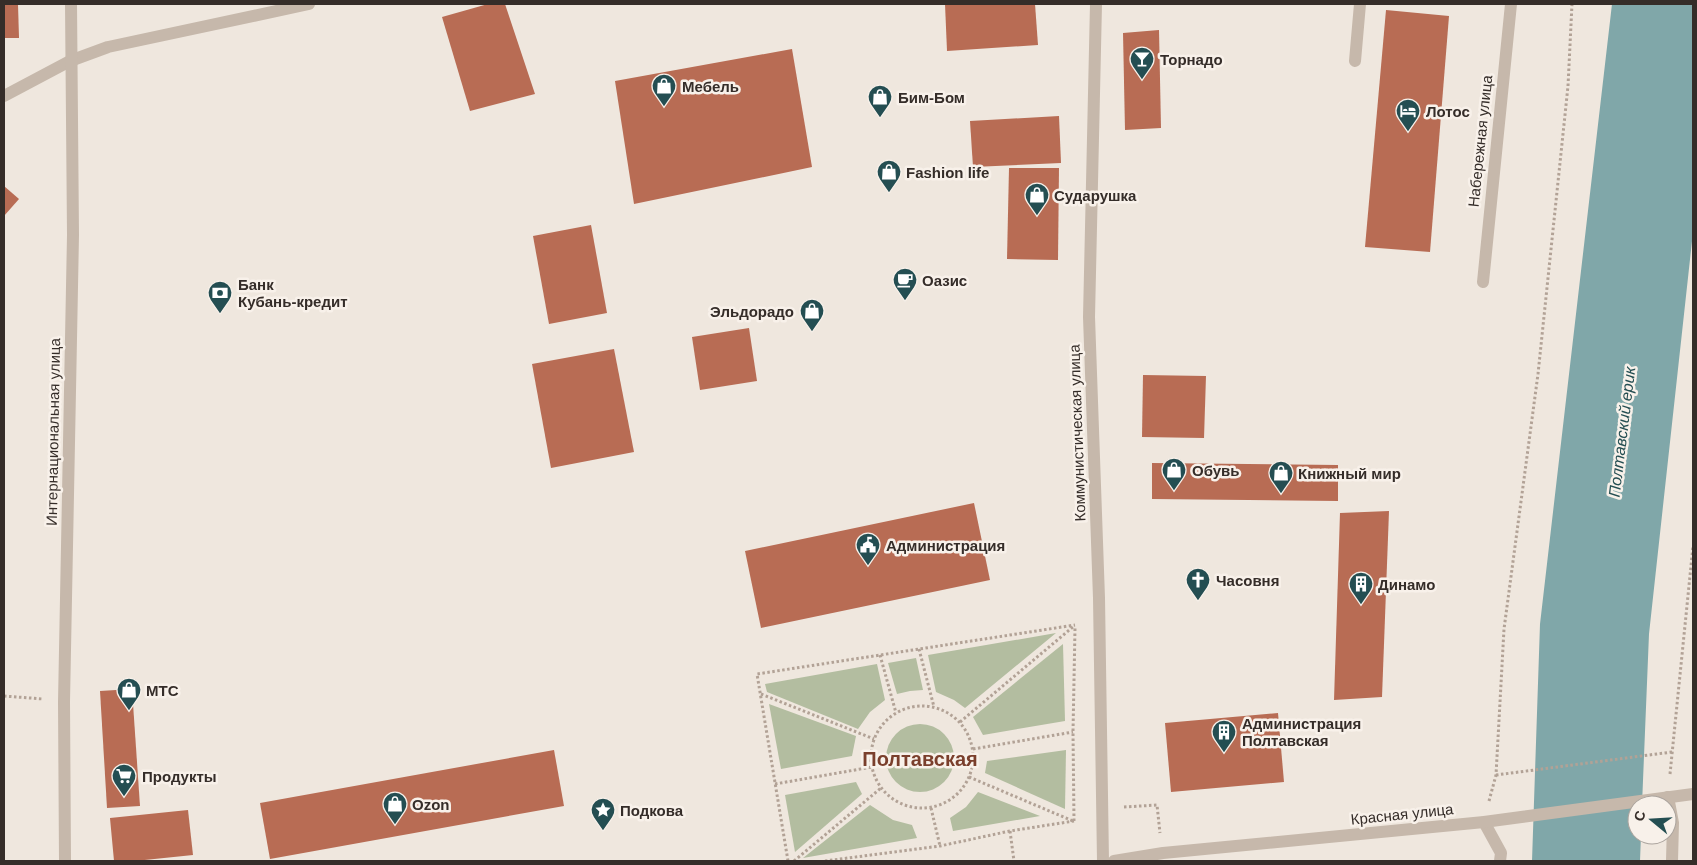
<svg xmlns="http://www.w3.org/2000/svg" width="1697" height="865" viewBox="0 0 1697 865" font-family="Arial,sans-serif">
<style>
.green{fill:#b3bda0}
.water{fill:#80a7a9}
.building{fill:#b86c54}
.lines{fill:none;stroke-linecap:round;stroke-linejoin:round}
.path{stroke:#b2a296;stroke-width:3;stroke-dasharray:2.5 2.5;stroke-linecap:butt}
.service{stroke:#c6b8ab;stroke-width:12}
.minor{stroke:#c6b8ab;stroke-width:12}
.labels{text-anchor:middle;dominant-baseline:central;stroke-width:5;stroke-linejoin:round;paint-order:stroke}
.poi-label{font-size:15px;font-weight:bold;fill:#352d29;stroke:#f8f1ea;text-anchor:start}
.street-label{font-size:15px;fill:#352d29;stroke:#f8f1ea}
.water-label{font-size:16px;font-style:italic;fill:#244e52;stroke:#f8f1ea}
.district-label{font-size:20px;font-weight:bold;fill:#7a3f2c;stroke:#f8f1ea}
</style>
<rect width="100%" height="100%" fill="#efe7de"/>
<g class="green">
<path d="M1056 633 965 708 954 700 936 692 928 655Z"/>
<path d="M1063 644 1065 721 983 735 973 717Z"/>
<path d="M916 658 923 690 910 691 897 694 888 663Z"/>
<path d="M877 664 885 700 870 712 858 729 767 692 765 684Z"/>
<path d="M769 704 856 736 852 756 781 769Z"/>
<circle cx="920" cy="758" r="34"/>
<path d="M1066 750 1065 809 985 773 987 761Z"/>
<path d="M856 782 862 794 795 852 785 795Z"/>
<path d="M978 792 1040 816 953 831 950 818 966 807Z"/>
<path d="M870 805 893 820 912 825 917 838 803 858Z"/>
</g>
<path class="water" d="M1612 4H1693V232L1649 634 1642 805H1637V835H1641L1640 861H1532L1540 624Z"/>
<g class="building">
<path d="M4 4H18L19 38H4Z"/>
<path d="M488 4H505L535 94 470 111 442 17Z"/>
<path d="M945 4H1035L1038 45 947 51Z"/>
<path d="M1386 10 1449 16 1430 252 1365 247Z"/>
<path d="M1159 30 1161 128 1125 130 1123 33Z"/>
<path d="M792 49 812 167 634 204 615 81Z"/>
<path d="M1059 116 1061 163 973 167 970 121Z"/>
<path d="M1009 168H1059L1058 260 1007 259Z"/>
<path d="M4 186 19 199 4 216Z"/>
<path d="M591 225 607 313 549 324 533 236Z"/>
<path d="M749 328 757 381 700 390 692 337Z"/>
<path d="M614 349 634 452 551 468 532 364Z"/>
<path d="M1143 375 1206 376 1204 438 1142 437Z"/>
<path d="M1152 463 1338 465V501L1152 499Z"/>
<path d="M974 503 990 580 761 628 745 551Z"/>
<path d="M1389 511 1382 697 1334 700 1340 513Z"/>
<path d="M132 689 140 806 107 808 100 691Z"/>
<path d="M1278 713 1284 782 1171 792 1165 723Z"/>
<path d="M554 750 564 806 270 859 260 803Z"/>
<path d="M188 810 193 855 135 861H114L110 818Z"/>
</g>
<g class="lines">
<g class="path">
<path d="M919 649 934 707"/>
<path d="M880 655 896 713"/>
<path d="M761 694 874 739"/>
<path d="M4 696 43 699"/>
<circle cx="922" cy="757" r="51"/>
<path d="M960 722 1074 626"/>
<path d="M973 749 1073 732"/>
<path d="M1670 774 1693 546"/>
<path d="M1496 775 1672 752"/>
<path d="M969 777 1073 821"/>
<path d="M775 784 872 767"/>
<path d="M1489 801 1496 775 1504 629 1538 374 1568 86 1572 4"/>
<path d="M1124 807 1157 805 1160 833"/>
<path d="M931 808 940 846"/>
<path d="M1074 821 1073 732 1075 628"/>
<path d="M1010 831 1014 861"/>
<path d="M788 861 757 674 1075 625"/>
<path d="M794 861 881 788"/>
<path d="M825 861 940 846 1010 831 1074 821"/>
</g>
<path class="service" d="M1355 61 1360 4"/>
<g class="minor">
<path d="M1096 4 1089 317 1099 598 1103 861"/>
<path d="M4 96 70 61 108 47 309 4"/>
<path d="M1483 282 1511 4"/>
<path d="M1668 797 1673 823 1672 861"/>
<path d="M1484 822 1501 853 1500 861"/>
<path d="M65 861 64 702 73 235 71 4"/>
<path d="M1114 861 1163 853 1484 822 1693 794"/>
</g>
</g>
<defs>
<symbol id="bar-pin" viewBox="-11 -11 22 30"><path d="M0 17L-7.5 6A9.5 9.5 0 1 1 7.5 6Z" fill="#244e52" stroke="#f8f1ea"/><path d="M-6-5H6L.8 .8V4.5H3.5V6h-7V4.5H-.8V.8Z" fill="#fff"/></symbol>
<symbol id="shop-pin" viewBox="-11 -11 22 30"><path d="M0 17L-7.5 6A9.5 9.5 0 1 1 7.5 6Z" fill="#244e52" stroke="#f8f1ea"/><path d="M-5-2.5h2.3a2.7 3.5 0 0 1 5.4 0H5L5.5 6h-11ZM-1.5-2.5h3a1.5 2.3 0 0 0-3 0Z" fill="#fff"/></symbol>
<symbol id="hotel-pin" viewBox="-11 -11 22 30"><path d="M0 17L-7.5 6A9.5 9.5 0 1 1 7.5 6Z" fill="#244e52" stroke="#f8f1ea"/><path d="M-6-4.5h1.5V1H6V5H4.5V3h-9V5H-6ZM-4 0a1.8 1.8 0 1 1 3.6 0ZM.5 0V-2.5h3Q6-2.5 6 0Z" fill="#fff"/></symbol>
<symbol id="cafe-pin" viewBox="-11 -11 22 30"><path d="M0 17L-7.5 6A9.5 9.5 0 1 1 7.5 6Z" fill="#244e52" stroke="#f8f1ea"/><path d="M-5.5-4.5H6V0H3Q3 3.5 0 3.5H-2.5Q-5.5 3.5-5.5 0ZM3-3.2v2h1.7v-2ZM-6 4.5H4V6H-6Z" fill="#fff"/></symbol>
<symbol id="bank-pin" viewBox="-11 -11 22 30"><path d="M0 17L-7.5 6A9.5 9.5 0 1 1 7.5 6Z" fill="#244e52" stroke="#f8f1ea"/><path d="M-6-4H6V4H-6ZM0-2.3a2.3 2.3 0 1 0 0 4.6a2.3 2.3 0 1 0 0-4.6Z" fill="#fff"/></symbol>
<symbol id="civic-pin" viewBox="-11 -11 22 30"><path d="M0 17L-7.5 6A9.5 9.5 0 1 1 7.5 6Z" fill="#244e52" stroke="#f8f1ea"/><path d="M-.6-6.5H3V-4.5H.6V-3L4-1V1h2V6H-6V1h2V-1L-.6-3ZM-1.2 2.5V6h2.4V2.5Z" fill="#fff"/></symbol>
<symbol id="church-pin" viewBox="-11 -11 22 30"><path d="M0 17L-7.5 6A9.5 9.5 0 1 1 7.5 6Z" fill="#244e52" stroke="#f8f1ea"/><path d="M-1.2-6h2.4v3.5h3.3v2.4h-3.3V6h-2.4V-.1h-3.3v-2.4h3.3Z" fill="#fff"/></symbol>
<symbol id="building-pin" viewBox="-11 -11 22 30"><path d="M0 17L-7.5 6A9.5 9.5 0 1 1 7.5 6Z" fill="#244e52" stroke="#f8f1ea"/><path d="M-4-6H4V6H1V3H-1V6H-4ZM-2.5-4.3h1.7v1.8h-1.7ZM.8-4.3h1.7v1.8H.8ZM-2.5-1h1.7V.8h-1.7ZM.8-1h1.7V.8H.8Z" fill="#fff"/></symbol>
<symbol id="supermarket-pin" viewBox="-11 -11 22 30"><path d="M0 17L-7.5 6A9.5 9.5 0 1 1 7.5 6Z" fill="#244e52" stroke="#f8f1ea"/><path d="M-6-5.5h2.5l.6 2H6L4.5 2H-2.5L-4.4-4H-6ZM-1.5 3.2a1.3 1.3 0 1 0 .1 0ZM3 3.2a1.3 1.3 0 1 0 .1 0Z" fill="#fff"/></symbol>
<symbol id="sight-pin" viewBox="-11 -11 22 30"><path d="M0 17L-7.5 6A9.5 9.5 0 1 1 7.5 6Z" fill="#244e52" stroke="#f8f1ea"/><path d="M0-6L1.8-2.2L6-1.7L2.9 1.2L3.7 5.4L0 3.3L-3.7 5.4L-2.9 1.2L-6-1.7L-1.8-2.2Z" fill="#fff"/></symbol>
</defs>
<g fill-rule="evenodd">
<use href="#bar-pin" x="1128" y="45" width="28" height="38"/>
<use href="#shop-pin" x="650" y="72" width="28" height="38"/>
<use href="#shop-pin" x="866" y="83" width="28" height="38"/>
<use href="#hotel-pin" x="1394" y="97" width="28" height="38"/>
<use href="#shop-pin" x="875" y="158" width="28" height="38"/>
<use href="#shop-pin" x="1023" y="181" width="28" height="38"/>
<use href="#cafe-pin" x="891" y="266" width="28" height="38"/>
<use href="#bank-pin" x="206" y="279" width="28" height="38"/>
<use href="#shop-pin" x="798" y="297" width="28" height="38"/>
<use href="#shop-pin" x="1160" y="456" width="28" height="38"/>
<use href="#shop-pin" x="1267" y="459" width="28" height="38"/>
<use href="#civic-pin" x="854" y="531" width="28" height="38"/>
<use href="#church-pin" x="1184" y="566" width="28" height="38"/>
<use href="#building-pin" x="1347" y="570" width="28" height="38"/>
<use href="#shop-pin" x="115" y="676" width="28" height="38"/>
<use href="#building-pin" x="1210" y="718" width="28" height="38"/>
<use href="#supermarket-pin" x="110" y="762" width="28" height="38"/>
<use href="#shop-pin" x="381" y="790" width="28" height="38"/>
<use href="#sight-pin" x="589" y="796" width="28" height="38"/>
</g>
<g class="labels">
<g class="poi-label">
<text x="1160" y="59">Торнадо</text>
<text x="682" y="86">Мебель</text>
<text x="898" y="97">Бим-Бом</text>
<text x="1426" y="111">Лотос</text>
<text x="906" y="172">Fashion life</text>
<text x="1054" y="195">Сударушка</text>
<text x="922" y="280">Оазис</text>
<text x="238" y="284">Банк<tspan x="238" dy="17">Кубань-кредит</tspan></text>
<text x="794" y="311" text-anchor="end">Эльдорадо</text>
<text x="1192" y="470">Обувь</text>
<text x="1298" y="473">Книжный мир</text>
<text x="886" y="545">Администрация</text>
<text x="1216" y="580">Часовня</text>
<text x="1378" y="584">Динамо</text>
<text x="146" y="690">МТС</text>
<text x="1242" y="723">Администрация<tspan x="1242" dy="17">Полтавская</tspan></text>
<text x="142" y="776">Продукты</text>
<text x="412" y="804">Ozon</text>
<text x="620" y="810">Подкова</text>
</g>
<g class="street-label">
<text transform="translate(1480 141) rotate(-84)">Набережная улица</text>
<text transform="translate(53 432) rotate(-89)">Интернациональная улица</text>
<text transform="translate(1077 433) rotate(-92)">Коммунистическая улица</text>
<text transform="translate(1402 814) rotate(-6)">Красная улица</text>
</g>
<g class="water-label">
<text transform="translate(1622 432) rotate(-83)">Полтавский ерик</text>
</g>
<g class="district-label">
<text x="920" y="759">Полтавская</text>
</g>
</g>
<rect width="1697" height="865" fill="none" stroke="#352d29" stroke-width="10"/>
<g transform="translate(1652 820) rotate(288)"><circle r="24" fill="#f8f1ea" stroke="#aaa39d"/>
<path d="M0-4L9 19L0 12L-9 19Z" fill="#244e52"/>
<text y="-8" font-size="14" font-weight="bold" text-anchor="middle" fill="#352d29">С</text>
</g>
</svg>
